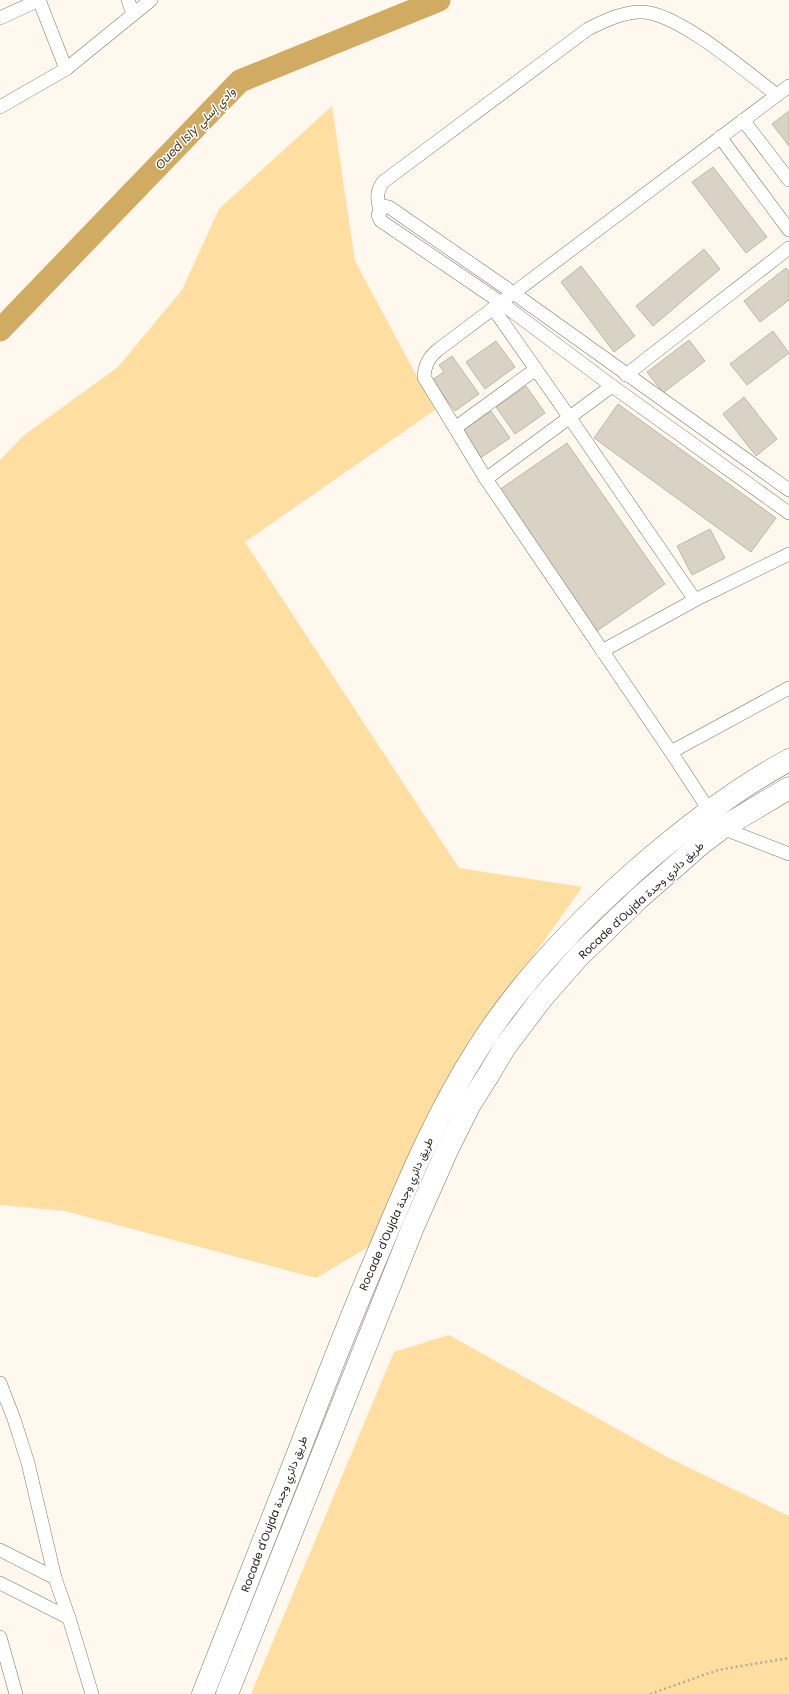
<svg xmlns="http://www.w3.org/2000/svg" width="789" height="1694" viewBox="0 0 789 1694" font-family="Poppins,Vazirmatn,sans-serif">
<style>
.green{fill:#ffdea1}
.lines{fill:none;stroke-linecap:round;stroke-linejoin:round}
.river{stroke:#d1ab61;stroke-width:23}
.building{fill:#d9d2c5;stroke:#beb7ab}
.minor-casing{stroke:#7b7569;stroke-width:14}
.trunk-casing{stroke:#7b7569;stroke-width:23}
.path{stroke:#b1aca4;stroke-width:2.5;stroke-dasharray:2 3;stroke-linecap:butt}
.minor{stroke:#fff;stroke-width:13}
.trunk{stroke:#fff;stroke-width:22}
.labels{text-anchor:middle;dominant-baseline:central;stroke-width:3;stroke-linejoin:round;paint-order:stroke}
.street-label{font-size:11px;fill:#25221e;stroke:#fff}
.water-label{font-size:12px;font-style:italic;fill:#453414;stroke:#fff}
</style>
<rect width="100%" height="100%" fill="#fef8ee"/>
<g class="green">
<path d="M332 106 355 261 435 410 245 542 459 868 582 887 532 958 440 1094 375 1243 316 1278 65 1211 0 1205V460L23 436 118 367 182 290 219 209Z"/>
<path d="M449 1335 667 1457 789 1516V1694H251L394 1352Z"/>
</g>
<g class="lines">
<path class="river" d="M0 330 240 81 439 0"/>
</g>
<g class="building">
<path d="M789 111V146L772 124Z"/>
<path d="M713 167 767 237 746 253 692 182Z"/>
<path d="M704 249 720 269 653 326 636 306Z"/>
<path d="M581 266 635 336 614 352 561 282Z"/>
<path d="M786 268 789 272V300L760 322 744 301Z"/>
<path d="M773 331 789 353 747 385 730 364Z"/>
<path d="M689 340 705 361 663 393 647 372Z"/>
<path d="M496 341 515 367 485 389 466 362Z"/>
<path d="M452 356 479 394 455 411 432 380 444 372 439 365Z"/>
<path d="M526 386 545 413 515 434 496 407Z"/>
<path d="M744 397 777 439 756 456 723 414Z"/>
<path d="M618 404 776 518 751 552 594 438Z"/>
<path d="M491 411 510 438 479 459 460 432Z"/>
<path d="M567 443 665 584 597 631 499 490Z"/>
<path d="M710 529 725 558 692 575 677 546Z"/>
</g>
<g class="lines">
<defs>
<g id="minor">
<path d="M39 0 66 69"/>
<path d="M128 0 133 14"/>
<path d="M0 18 39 0"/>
<path d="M0 107 66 69 151 0"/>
<path d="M743 120 789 180"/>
<path d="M720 137 789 230"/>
<path d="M380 210C377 199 376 192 383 182L588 29C604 21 624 11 643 12 680 14 746 72 777 95"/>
<path d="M493 308 570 418 695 600"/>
<path d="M626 375 789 248"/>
<path d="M455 428 536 369"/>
<path d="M486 479 612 386"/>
<path d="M789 490 512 292 389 207 384 206 378 215 381 221 500 302 612 386 789 513"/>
<path d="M602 651 695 600 789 554"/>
<path d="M671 752 789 688"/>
<path d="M709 810 671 752 486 479 424 377C425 364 429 357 439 349L789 86"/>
<path d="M722 828 789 854"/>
<path d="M0 1383 14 1419 28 1463 55 1578 69 1618 92 1694"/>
<path d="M0 1550 55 1578"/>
<path d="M0 1583 69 1618"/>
<path d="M0 1637 16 1694"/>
</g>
<g id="trunk">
<path d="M203 1694C234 1615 266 1535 297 1456 320 1396 343 1336 368 1277 402 1197 432 1120 479 1047 520 982 576 924 633 873 682 830 732 791 789 760"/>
<path d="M227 1694 413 1227 448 1148 470 1104 489 1074 505 1047 542 998 579 956 639 898 702 843 722 828 789 788"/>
</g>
</defs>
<use href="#minor" class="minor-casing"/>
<use href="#trunk" class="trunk-casing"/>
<path class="path" d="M650 1694 718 1670 789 1658"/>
<use href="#minor" class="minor"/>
<use href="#trunk" class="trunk"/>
</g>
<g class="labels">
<g class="street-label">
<text transform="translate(641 900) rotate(-43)">Rocade d'Oujda طريق دائري وجدة</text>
<text transform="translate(396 1214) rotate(-66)">Rocade d'Oujda طريق دائري وجدة</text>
<text transform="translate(274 1514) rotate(-69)">Rocade d'Oujda طريق دائري وجدة</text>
</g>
<g class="water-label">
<text transform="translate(195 128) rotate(-46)">Oued Isly وادي إسلي</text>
</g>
</g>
</svg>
